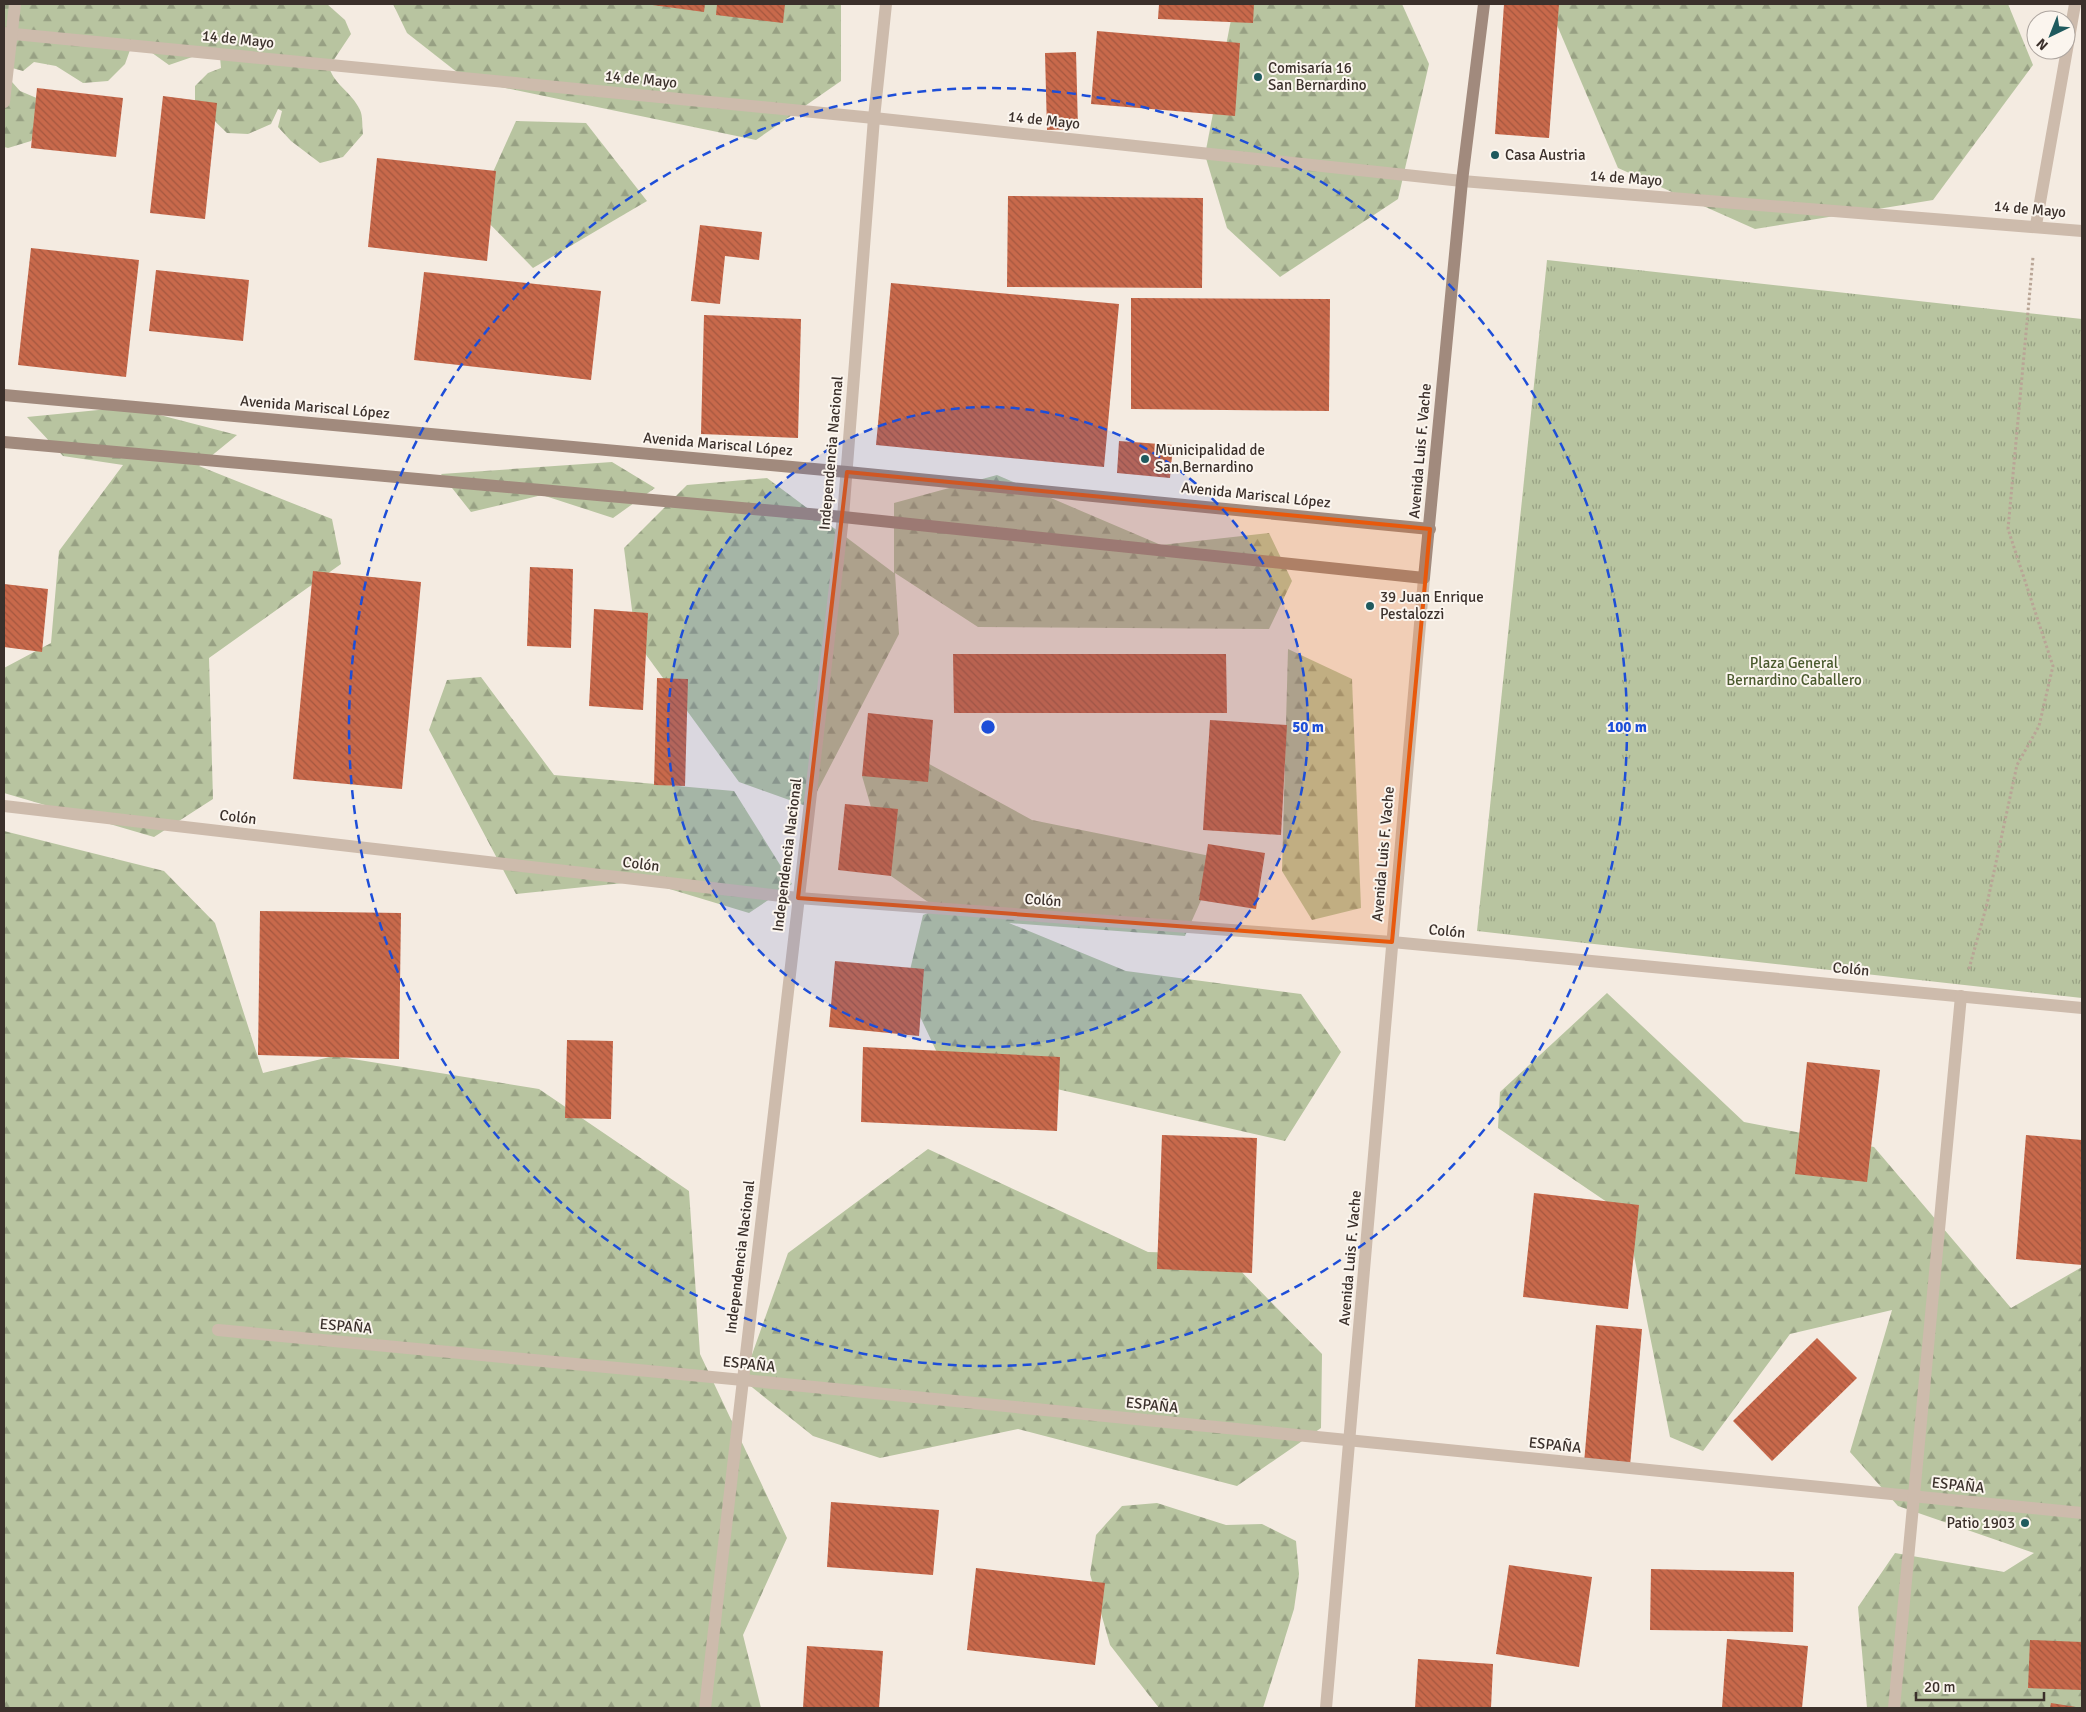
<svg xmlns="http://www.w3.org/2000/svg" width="2086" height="1712" viewBox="0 0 2086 1712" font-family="Signika,sans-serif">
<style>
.forest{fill:url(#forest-firs)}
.park{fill:url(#park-tufts)}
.building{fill:url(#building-back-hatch)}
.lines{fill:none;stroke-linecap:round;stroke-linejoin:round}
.path{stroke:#b9a596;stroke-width:3;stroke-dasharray:2.5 2.5;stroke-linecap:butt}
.street{stroke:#cdbbac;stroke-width:12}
.secondary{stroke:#a18a7d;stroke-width:12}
.marked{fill:#e8590c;fill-opacity:0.2;stroke:#e8590c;stroke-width:4;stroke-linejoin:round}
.ring{fill:none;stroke:#1d4ed8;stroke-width:2.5;stroke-dasharray:9 6}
.poi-dot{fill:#1f5a5e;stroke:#fbf5ee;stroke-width:2}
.labels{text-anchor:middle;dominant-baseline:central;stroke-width:4;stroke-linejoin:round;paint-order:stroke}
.street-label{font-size:15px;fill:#3b302b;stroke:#fbf5ee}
.poi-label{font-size:15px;fill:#3b302b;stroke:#fbf5ee;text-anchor:start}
.park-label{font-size:15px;fill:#4a5a2e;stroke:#fbf5ee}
.centre{fill:#1d4ed8;stroke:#fbf5ee;stroke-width:2.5}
.ring-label{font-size:15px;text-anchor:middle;font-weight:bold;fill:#1d4ed8;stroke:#fbf5ee;stroke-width:4;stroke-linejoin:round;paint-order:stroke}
</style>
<defs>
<pattern id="forest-firs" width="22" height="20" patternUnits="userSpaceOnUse" patternTransform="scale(1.25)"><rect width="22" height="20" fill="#b8c4a0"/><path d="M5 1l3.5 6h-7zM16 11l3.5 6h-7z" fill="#97a083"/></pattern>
<pattern id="park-tufts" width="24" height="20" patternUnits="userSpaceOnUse" patternTransform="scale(1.25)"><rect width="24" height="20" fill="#b8c4a0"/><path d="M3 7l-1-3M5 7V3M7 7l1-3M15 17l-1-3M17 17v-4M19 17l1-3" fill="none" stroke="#97a083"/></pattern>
<pattern id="building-back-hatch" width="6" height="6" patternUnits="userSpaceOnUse" patternTransform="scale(1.25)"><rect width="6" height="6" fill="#c8694b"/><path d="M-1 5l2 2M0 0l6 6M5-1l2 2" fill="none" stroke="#a4573f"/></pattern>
</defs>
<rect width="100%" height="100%" fill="#f4ebe1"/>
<g class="forest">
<path d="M4 4H327L345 20 351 34 329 67C335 86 351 91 360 110 363 116 362 127 363 134L343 157 320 163 291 141 278 127 282 111 278 109 271 124 248 134 227 133 195 102V86L208 73 221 68 220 57 198 55 169 65 148 50H130L125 64 108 81 83 83 56 66 34 62 23 71 5 66Z"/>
<path d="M393 4H841V81L756 140 467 80 407 33Z"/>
<path d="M1234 4H1402L1429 64 1398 199 1280 277 1227 228 1205 155Z"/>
<path d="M1548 4H2008L2033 65 1933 200 1755 229 1618 168Z"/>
<path d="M4 73 20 91 39 99 41 123 31 141 8 148 4 147Z"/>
<path d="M516 121 586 123 647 201 533 268 476 210Z"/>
<path d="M129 407 237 435 199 466 332 519 341 564 209 658 213 799 154 837 4 793V668L51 643 59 551 123 465 63 456 27 417Z"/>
<path d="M612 462 655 488 613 518 542 495 471 512 441 474Z"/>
<path d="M997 475 1161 545 1269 533 1292 581 1269 629 978 627 895 573 899 634 809 807 739 782 636 641 624 548 687 485 767 478 894 573V503Z"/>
<path d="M1288 649 1352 679 1361 908 1312 920 1282 871Z"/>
<path d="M481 677 554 775 734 791 792 884 749 913 643 881 516 894 429 730 447 680Z"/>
<path d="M909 753 1032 820 1220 858 1185 936 1009 923 1126 971 1301 994 1341 1052 1285 1141 942 1063 906 987 923 915 938 909 891 876 862 776Z"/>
<path d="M4 831 164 871 215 923 263 1073 334 1056 539 1089 689 1191 700 1354 787 1538 743 1635 761 1708H4Z"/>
<path d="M1607 993 1744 1122 1874 1147 2011 1308 2082 1267V1708H1867L1858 1607 1895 1553 2004 1572 2034 1553 1898 1506 1850 1452 1892 1310 1790 1334 1703 1451 1670 1437 1626 1215 1498 1128 1500 1092Z"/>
<path d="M928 1149 1148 1252 1224 1254 1322 1354 1321 1428 1237 1486 1018 1429 880 1458 813 1436 743 1380 788 1253Z"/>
<path d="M1157 1503 1226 1525 1262 1524 1296 1541 1299 1574 1294 1609 1263 1708H1159L1110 1645 1090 1574 1096 1535 1122 1506Z"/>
</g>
<path class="park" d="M1547 260 2082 319V998L1477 931Z"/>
<g class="building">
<path d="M645 4H705L704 12Z"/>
<path d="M717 4H785L783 23 716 15Z"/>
<path d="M1159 4H1254L1253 23 1158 19Z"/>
<path d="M1504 4H1559L1549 138 1495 134Z"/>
<path d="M1097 31 1240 43 1235 116 1091 104Z"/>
<path d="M1076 52 1078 129 1047 130 1045 53Z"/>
<path d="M37 88 123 98 116 157 31 148Z"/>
<path d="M163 96 217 103 205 219 150 213Z"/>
<path d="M377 158 496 171 487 261 368 247Z"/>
<path d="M1008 196 1203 198 1202 288 1007 287Z"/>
<path d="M700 225 762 232 759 260 725 256 720 304 691 301Z"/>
<path d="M31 248 139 260 126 377 18 365Z"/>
<path d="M156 270 249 280 243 341 149 331Z"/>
<path d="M424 272 601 291 591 380 414 360Z"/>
<path d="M891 283 1119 304 1104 467 876 445Z"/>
<path d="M1131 298 1330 299 1329 411 1131 409Z"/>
<path d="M704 315 801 319 798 438 701 434Z"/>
<path d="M1119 441 1173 445 1170 478 1117 473Z"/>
<path d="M530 567 573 569 571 648 527 646Z"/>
<path d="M313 571 421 582 402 789 293 779Z"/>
<path d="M4 584 48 589 42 652 4 647Z"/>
<path d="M594 609 648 613 643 710 589 706Z"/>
<path d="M953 654H1226L1227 713H954Z"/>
<path d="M657 678 688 679 685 786 654 785Z"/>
<path d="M868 713 933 720 928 782 862 776Z"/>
<path d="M1210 720 1287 725 1281 835 1203 830Z"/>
<path d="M845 804 898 809 891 876 838 870Z"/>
<path d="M1208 844 1265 853 1256 909 1199 900Z"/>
<path d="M260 911 401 913 399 1059 258 1055Z"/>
<path d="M835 961 924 969 919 1036 829 1027Z"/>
<path d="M567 1040 613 1041 611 1119 565 1118Z"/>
<path d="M863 1047 1060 1057 1057 1131 861 1122Z"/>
<path d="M1807 1062 1880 1070 1867 1182 1795 1174Z"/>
<path d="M1162 1135 1257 1138 1252 1273 1157 1269Z"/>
<path d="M2026 1135 2082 1140V1265L2016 1259Z"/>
<path d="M1534 1193 1639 1205 1628 1309 1523 1297Z"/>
<path d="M1596 1325 1642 1329 1630 1466 1584 1463Z"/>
<path d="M1817 1338 1857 1378 1772 1461 1733 1421Z"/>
<path d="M831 1502 939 1510 933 1575 827 1567Z"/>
<path d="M1509 1565 1592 1577 1579 1667 1496 1654Z"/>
<path d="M976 1568 1105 1583 1095 1665 967 1650Z"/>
<path d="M1651 1569 1794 1572 1793 1632 1650 1630Z"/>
<path d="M1727 1639 1808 1646 1802 1708H1722Z"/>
<path d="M2030 1640 2082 1642V1690L2028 1688Z"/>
<path d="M807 1646 883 1651 879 1708H803Z"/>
<path d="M1418 1659 1493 1664 1491 1708H1415Z"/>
<path d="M2051 1703 2076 1707V1708H2050Z"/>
</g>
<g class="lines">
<path class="path" d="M1969 969 1987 904 2017 765 2039 726 2053 666 2008 529 2033 257"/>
<g class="street">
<path d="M4 33 874 118 1462 181 2082 231"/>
<path d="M4 102 15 4"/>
<path d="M2036 225 2075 4"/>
<path d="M4 806 798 898 1392 942 2082 1008"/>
<path d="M218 1330 743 1380 2082 1513"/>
<path d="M705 1708 843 517 874 118 886 4"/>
<path d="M1326 1708 1424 578"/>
<path d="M1894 1708 1961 996"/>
</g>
<g class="secondary">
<path d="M4 395 847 472 1430 529"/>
<path d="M4 442 843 517 1424 578 1462 181 1484 4"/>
</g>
</g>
<path class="marked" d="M847 472 1430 529 1392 942 798 898Z"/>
<circle cx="988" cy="727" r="320" fill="#1d4ed8" fill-opacity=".12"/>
<g class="ring">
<circle cx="988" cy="727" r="320"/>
<circle cx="988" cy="727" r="639"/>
</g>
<g class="poi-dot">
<circle cx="1258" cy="77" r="5"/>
<circle cx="1495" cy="155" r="5"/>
<circle cx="1145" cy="459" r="5"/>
<circle cx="1370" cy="606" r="5"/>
<circle cx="2025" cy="1523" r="5"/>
</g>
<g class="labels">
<g class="street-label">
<text transform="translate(238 39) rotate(6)">14 de Mayo</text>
<text transform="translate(641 79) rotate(6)">14 de Mayo</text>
<text transform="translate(1044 120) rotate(6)">14 de Mayo</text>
<text transform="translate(1626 178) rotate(4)">14 de Mayo</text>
<text transform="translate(2030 209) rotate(5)">14 de Mayo</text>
<text transform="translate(315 407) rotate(5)">Avenida Mariscal López</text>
<text transform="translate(718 444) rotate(5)">Avenida Mariscal López</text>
<text transform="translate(1420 451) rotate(-85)">Avenida Luis F. Vache</text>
<text transform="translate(831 453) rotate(-85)">Independencia Nacional</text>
<text transform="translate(1256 495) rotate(6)">Avenida Mariscal López</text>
<text transform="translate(238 817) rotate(7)">Colón</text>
<text transform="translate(1383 854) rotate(-85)">Avenida Luis F. Vache</text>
<text transform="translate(787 855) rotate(-83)">Independencia Nacional</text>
<text transform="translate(641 864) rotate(7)">Colón</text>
<text transform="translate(1043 900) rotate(4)">Colón</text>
<text transform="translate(1447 931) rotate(5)">Colón</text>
<text transform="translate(1851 969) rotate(5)">Colón</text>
<text transform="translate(740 1257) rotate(-83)">Independencia Nacional</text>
<text transform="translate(1350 1258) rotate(-85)">Avenida Luis F. Vache</text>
<text transform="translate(346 1326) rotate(5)">ESPAÑA</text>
<text transform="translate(749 1364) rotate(6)">ESPAÑA</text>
<text transform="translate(1152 1405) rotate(6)">ESPAÑA</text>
<text transform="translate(1555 1445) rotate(6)">ESPAÑA</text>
<text transform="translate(1958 1485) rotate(6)">ESPAÑA</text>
</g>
<g class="poi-label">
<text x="1268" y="68">Comisaría 16<tspan x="1268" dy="17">San Bernardino</tspan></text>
<text x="1505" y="155">Casa Austria</text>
<text x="1155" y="450">Municipalidad de<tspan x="1155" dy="17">San Bernardino</tspan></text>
<text x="1380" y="597">39 Juan Enrique<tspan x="1380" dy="17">Pestalozzi</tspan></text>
<text x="2015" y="1523" text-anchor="end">Patio 1903</text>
</g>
<g class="park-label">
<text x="1794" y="663">Plaza General<tspan x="1794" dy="17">Bernardino Caballero</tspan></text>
</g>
</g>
<circle cx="988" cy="727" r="8" class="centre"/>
<g class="ring-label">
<text x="1308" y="732">50 m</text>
<text x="1627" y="732">100 m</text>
</g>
<rect width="2086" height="1712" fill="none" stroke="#3b302b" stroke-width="10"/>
<g transform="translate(2051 35) rotate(223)"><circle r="24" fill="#fbf5ee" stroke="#aea6a0"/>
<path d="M0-4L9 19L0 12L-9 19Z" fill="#1f5a5e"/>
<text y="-8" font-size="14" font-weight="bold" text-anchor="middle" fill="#3b302b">N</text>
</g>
<path d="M1916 1692v8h128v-8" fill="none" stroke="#3b302b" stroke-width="2.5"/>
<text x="1924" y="1692" font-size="15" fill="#3b302b" stroke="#fbf5ee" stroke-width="4" paint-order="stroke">20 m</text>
</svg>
